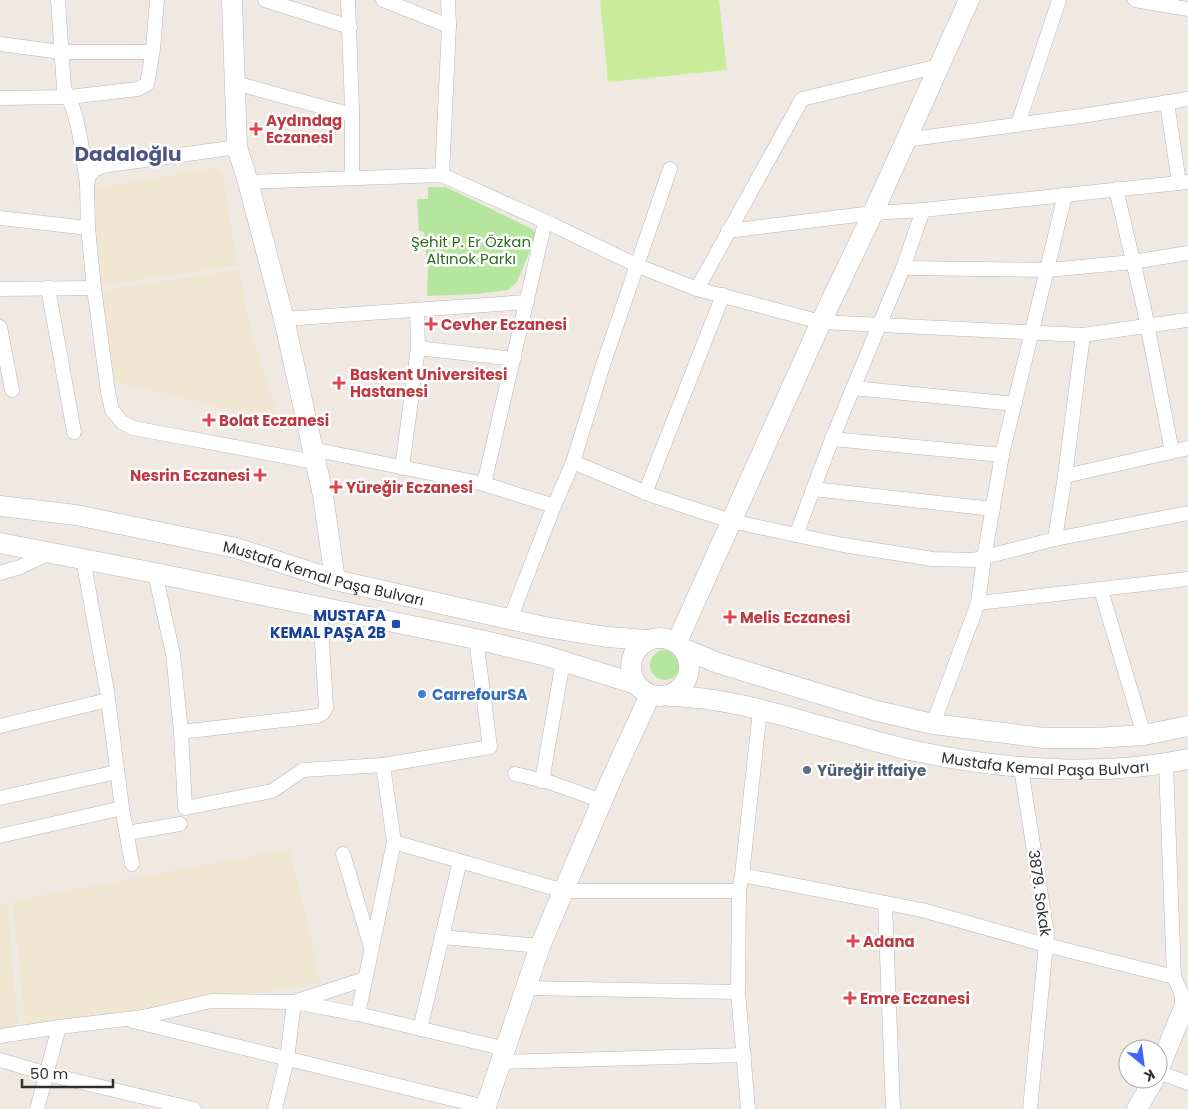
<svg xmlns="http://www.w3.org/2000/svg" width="1188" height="1109" viewBox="0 0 1188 1109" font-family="Poppins,sans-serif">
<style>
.education{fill:#f0e6d1}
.green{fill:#b6e59e}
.pitch{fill:#c9ec9a}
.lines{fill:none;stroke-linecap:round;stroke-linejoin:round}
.street-casing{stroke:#b4b7c1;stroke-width:15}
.secondary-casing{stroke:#b4b7c1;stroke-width:21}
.street{stroke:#fff;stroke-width:14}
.secondary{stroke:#fff;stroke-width:20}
.health-dot{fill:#e0444e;stroke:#fff;stroke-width:2}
.transit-dot{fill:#1a4fb4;stroke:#fff;stroke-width:2}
.shop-dot{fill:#3f7fe0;stroke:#fff;stroke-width:2}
.service-dot{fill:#5c6f8a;stroke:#fff;stroke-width:2}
.labels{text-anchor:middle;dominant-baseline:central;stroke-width:5;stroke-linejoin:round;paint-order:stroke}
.health-label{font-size:15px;font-weight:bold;fill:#be3a42;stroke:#fff;text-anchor:start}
.park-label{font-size:15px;fill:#2c6e1b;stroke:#fff}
.street-label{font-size:15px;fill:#2e2e2e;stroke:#fff}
.transit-label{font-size:15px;font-weight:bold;fill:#164399;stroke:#fff;text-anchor:end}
.shop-label{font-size:15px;font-weight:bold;fill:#366cbe;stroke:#fff;text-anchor:start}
.service-label{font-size:15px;font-weight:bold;fill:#4e5e75;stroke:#fff;text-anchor:start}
.district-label{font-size:20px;font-weight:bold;fill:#4d5680;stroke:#fff}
</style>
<rect width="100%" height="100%" fill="#efe9e1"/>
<g class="education">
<path d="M213 169 222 171 237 265 98 286 88 194 95 188Z"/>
<path d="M239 270 250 327 279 421 105 379 99 291Z"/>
<path d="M290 849 321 983 26 1029 13 901Z"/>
<path d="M7 904 18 1027 0 1030V906Z"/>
</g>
<g class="green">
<path d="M428 187H446L534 230 536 236 517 282 508 290 477 294 427 296 428 272 424 232 419 231 417 199H428Z"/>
<circle cx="665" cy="665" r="15"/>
</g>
<path class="pitch" d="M600 0H719L727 70 608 82Z"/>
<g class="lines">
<defs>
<g id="street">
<path d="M58 0 64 88C80 117 82 152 87 184"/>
<path d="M265 0 350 27"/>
<path d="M348 0 352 108V178"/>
<path d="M383 0 449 26"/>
<path d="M1135 0 1188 9"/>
<path d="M0 44 61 52H152"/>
<path d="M235 83 352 115"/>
<path d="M0 98 69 97 138 89 147 84 153 49 157 0"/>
<path d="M1167 102 1179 183"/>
<path d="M1018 124 1059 0"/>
<path d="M905 140 1088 115 1188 99"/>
<path d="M237 147 102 166 94 170 89 176 87 184 88 228 94 288 108 392 112 410 122 422 133 428 315 462"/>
<path d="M442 175 449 26 448 0"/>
<path d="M248 182 442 175 551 224 638 266 697 289 821 322 1083 335 1188 320"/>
<path d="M1116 189 1144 308 1172 452"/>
<path d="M0 218 88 228"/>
<path d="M728 231 873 213 923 210 1188 182"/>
<path d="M903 268 1048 270 1133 262 1188 253"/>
<path d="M48 288 74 432"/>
<path d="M0 289 94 288"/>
<path d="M697 289 802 99 939 66"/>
<path d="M417 310 418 348"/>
<path d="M284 319 527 302"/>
<path d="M0 327 12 390"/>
<path d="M853 388 1015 404"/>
<path d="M832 439 1002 455"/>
<path d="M312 449 484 484 554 506"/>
<path d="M573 462 654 496 731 521 843 545 933 559 973 560 1055 539 1188 513"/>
<path d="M402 468 418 348 514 359"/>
<path d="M1065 476 1188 448"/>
<path d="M484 484 545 222"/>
<path d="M813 489 993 509"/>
<path d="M645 493 723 295"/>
<path d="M796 535 832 439 903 268 923 210"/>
<path d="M1055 539 1065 476 1083 335"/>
<path d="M83 559 107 691 122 808 132 864"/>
<path d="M0 573 20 567 52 552"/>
<path d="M155 573 173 654 181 732 185 808 272 791 303 770 383 765 490 747 476 639"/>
<path d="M1101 590 1144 735"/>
<path d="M978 603 1188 579"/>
<path d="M510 619 554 506 573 462 604 362 670 169"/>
<path d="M933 724 978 603 984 558 1002 455 1065 195"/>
<path d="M0 726 108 700"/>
<path d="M181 732 318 716 323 713 326 708 320 608"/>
<path d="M1166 764 1174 977 1181 992 1183 1010"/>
<path d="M383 765 394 842 564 891H739"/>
<path d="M1021 768 1047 934 1030 1109"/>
<path d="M515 774 549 782 602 801"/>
<path d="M542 781 563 661"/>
<path d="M0 798 117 772"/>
<path d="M127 833 180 824"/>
<path d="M0 836 122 808"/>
<path d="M343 854 371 947"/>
<path d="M742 875 922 910 1046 945 1174 977"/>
<path d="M885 903 893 1109"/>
<path d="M442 937 540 946"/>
<path d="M526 988 738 992"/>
<path d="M358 1014 394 842"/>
<path d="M133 1021 485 1107"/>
<path d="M420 1029 460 861"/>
<path d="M0 1036 59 1027 143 1017 211 1001 294 1002 358 1014 506 1049"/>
<path d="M0 1060 47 1074 194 1109"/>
<path d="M501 1062 744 1055"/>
<path d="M1158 1072 1188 1083"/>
<path d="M37 1109 59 1027"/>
<path d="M275 1109 287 1059 294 1002 365 979"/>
<path d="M748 1109 738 992 739 891 742 875 760 710"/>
</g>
<g id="secondary">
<path d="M232 0 237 147 248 182 284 319 323 495 335 580"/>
<path id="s1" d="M0 506 76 515 236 548 335 580 545 627 607 637 647 640"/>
<path d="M0 543 155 573 476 639 543 655 636 684"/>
<circle cx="660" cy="667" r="29"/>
<path d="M677 642 821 322 873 213 969 0"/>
<path d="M684 649 718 663 873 710 933 724 1044 738H1096L1144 735 1188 726"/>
<path id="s2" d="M669 696C729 697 786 717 843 732 869 739 894 747 920 752 1005 770 1103 777 1188 759"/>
<path d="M1158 1071 1183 1010 1188 1007"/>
<path d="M485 1109 540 946 611 780 650 695"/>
<path d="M1137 1109 1154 1079"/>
</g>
</defs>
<use href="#street" class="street-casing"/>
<use href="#secondary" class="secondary-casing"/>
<use href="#street" class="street"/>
<use href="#secondary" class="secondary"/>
</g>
<g class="health-dot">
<path d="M253.5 121.5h5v5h5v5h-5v5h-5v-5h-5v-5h5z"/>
<path d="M428.5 316.5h5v5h5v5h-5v5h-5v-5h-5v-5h5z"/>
<path d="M336.5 375.5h5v5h5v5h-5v5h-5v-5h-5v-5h5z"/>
<path d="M206.5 412.5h5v5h5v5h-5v5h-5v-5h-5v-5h5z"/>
<path d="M257.5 467.5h5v5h5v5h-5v5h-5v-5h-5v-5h5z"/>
<path d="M333.5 479.5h5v5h5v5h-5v5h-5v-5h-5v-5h5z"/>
<path d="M727.5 609.5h5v5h5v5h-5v5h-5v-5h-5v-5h5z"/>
<path d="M850.5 933.5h5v5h5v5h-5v5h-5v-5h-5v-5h5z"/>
<path d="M847.5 990.5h5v5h5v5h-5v5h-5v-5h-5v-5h5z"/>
</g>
<rect class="transit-dot" x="391" y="619" width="10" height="10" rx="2.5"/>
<circle class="shop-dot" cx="422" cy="694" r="5"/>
<circle class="service-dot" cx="807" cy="770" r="5"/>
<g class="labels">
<g class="health-label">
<text x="266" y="120">Aydındag<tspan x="266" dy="17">Eczanesi</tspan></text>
<text x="441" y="324">Cevher Eczanesi</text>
<text x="350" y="374">Baskent Universitesi<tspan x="350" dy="17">Hastanesi</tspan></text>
<text x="219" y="420">Bolat Eczanesi</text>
<text x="250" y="475" text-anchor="end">Nesrin Eczanesi</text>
<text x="346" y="487">Yüreğir Eczanesi</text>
<text x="740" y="617">Melis Eczanesi</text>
<text x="863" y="941">Adana</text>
<text x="860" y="998">Emre Eczanesi</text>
</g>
<g class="park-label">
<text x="471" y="241">Şehit P. Er Özkan<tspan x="471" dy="17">Altınok Parkı</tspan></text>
</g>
<g class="street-label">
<text stroke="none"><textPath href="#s1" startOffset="331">Mustafa Kemal Paşa Bulvarı</textPath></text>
<text stroke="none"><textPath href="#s2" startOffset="384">Mustafa Kemal Paşa Bulvarı</textPath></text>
<text transform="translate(1040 893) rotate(82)">3879. Sokak</text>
</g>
<g class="transit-label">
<text x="386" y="615">MUSTAFA<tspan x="386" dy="17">KEMAL PAŞA 2B</tspan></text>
</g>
<g class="shop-label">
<text x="432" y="694">CarrefourSA</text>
</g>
<g class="service-label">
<text x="817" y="770">Yüreğir itfaiye</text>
</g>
<g class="district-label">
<text x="128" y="154">Dadaloğlu</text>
</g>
</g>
<g transform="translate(1143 1064) rotate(151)"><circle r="24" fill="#ffffff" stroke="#ababab"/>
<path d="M0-4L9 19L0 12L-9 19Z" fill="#4264fb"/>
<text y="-8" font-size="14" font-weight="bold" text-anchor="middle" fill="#2e2e2e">K</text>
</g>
<path d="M22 1079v8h91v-8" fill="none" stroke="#2e2e2e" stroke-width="2.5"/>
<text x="30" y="1079" font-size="15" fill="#2e2e2e" stroke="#ffffff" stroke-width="4" paint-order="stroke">50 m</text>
</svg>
